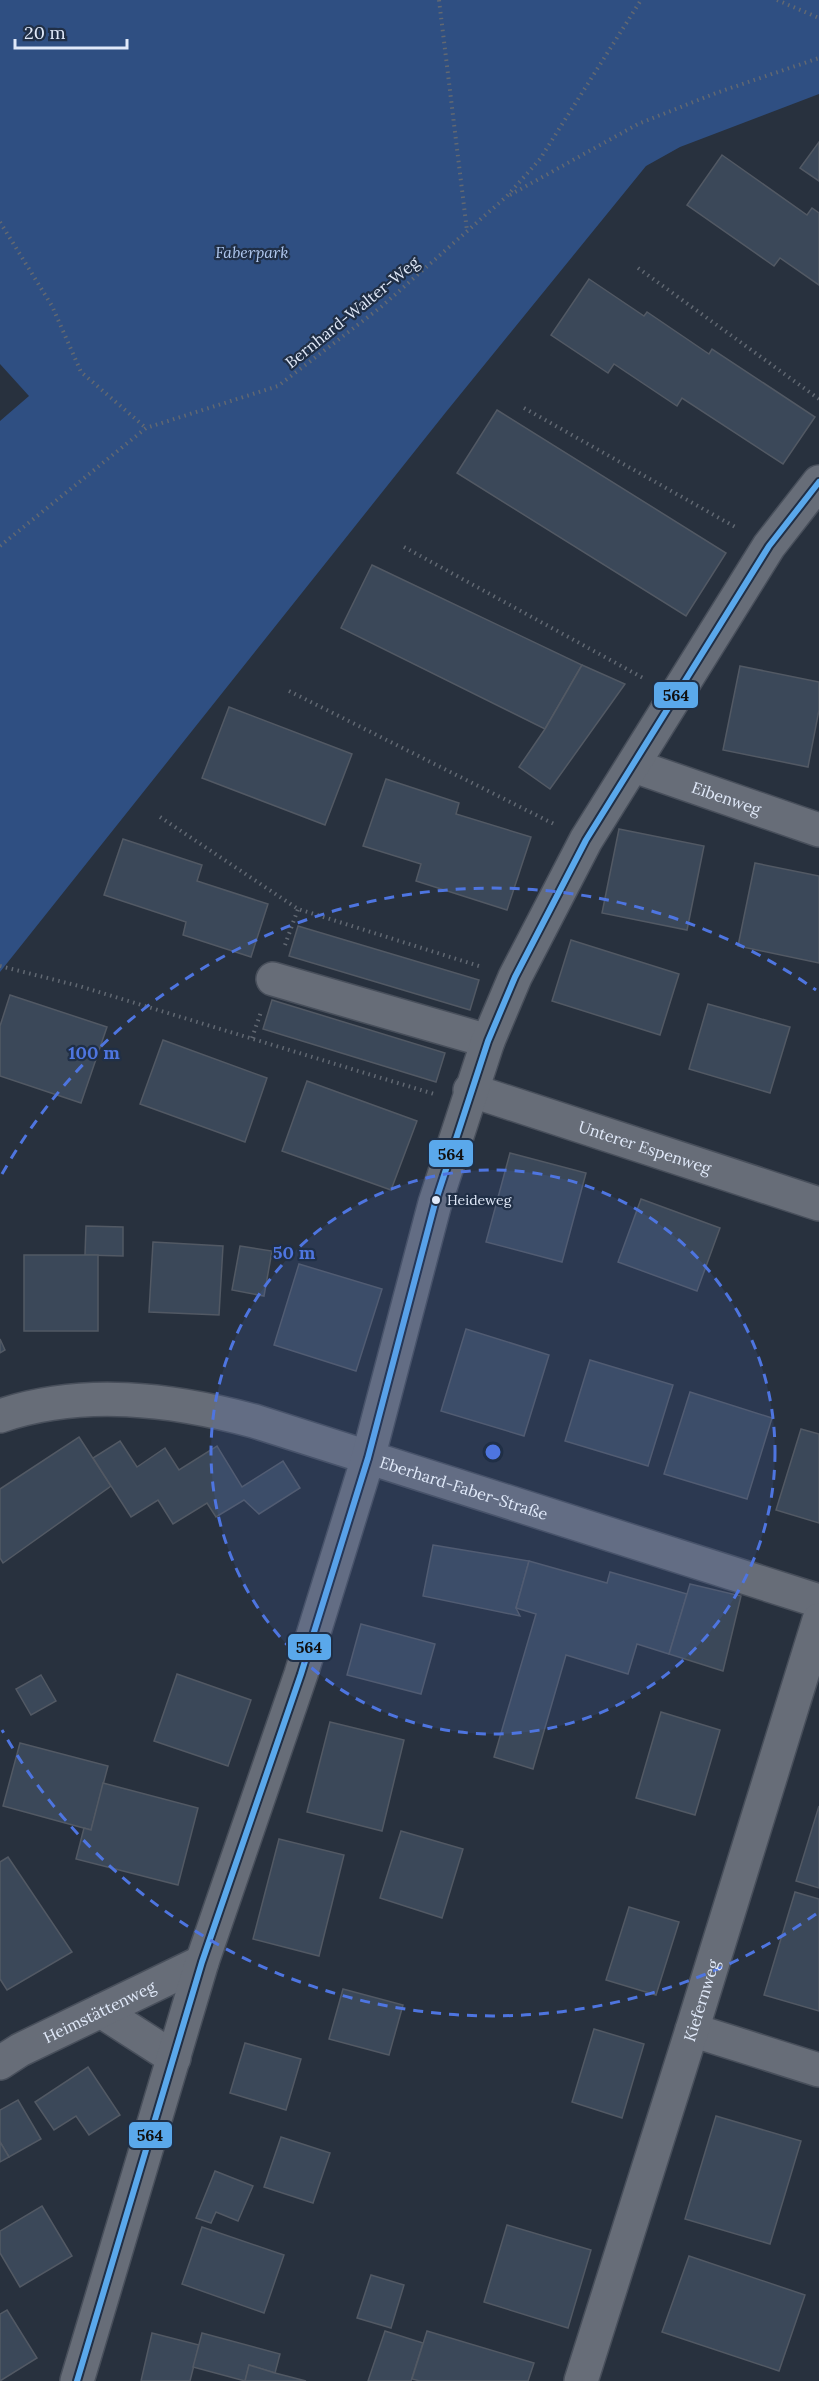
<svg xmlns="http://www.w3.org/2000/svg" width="819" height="2381" viewBox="0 0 819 2381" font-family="Lora,serif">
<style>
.green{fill:#2f4f82}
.building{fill:#3b4859;stroke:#525964;stroke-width:1.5}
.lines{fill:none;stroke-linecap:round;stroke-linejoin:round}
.minor-casing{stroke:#484f5b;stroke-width:36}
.path{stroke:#616872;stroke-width:4;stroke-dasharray:1.5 4.5;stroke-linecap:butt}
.minor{stroke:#676d78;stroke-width:33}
.bus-1-casing{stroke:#202f46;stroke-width:10}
.bus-1{stroke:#5aa8eb;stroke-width:6}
.ring{fill:none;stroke:#4e75e0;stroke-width:3;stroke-dasharray:10 8}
.bus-dot{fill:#e0e9f9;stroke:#202f46;stroke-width:2}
.labels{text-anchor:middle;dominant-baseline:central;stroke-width:4.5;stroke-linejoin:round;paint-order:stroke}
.bus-label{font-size:14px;fill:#e0e9f9;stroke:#202f46;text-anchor:start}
.park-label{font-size:16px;font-style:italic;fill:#b0c8ef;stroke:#202f46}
.street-label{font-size:16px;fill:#e0e9f9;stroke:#202f46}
.centre{fill:#4e75e0;stroke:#202f46;stroke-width:3}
.ring-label{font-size:18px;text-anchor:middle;font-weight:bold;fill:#4e75e0;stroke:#202f46;stroke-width:4.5;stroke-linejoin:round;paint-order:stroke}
.line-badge{stroke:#202f46;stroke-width:2}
.pale-badge-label{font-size:16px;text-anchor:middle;font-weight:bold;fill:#111}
</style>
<rect width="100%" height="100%" fill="#28313e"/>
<path class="green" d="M0 0H819V94L680 147 646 166 446 412 0 972V421L29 396 0 364Z"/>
<g class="building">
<path d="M819 142V181L800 168Z"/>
<path d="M722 155 807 215 812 208 819 213V285L780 258 774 266 687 205Z"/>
<path d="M589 279 644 316 647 312 709 354 712 349 815 417 783 464 682 398 677 406 614 364 608 373 551 335Z"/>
<path d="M497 410 726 553 686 616 457 473Z"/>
<path d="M372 565 582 665 545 729 341 628Z"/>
<path d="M582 665 625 684 550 789 519 767 545 729Z"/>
<path d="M740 666 819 682V710L808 767 723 750Z"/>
<path d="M229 707 352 754 325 825 202 778Z"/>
<path d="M386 779 459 803 456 814 531 837 507 910 416 881 421 864 363 846Z"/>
<path d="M619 829 704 846 687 930 602 913Z"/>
<path d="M123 839 202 865 197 881 268 904 251 957 183 935 186 922 104 895Z"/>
<path d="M755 863 819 876V963L738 946Z"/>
<path d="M298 926 479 980 470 1010 289 956Z"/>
<path d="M571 940 679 974 660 1035 552 1001Z"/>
<path d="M10 995 107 1027 81 1103 0 1076V1026Z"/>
<path d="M272 1000 445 1053 436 1082 263 1029Z"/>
<path d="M708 1004 790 1027 770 1093 689 1069Z"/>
<path d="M163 1040 267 1078 245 1142 140 1104Z"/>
<path d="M307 1081 417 1121 391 1190 282 1151Z"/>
<path d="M510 1153 586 1173 562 1262 486 1242Z"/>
<path d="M641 1199 720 1228 697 1291 618 1262Z"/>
<path d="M86 1226 123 1227V1256L85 1255Z"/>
<path d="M153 1242 223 1246 219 1315 149 1312Z"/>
<path d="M240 1246 272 1251 264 1296 232 1290Z"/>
<rect x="24" y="1255" width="74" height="76"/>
<path d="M299 1264 382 1289 356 1371 274 1345Z"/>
<path d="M466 1329 549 1355 524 1436 441 1411Z"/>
<path d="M0 1339 5 1350 0 1353Z"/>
<path d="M590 1360 673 1385 648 1466 565 1441Z"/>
<path d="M690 1392 772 1418 747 1499 664 1474Z"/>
<path d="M801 1429 819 1434V1523L776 1510Z"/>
<path d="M79 1437 111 1486 3 1563 0 1558V1489Z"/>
<path d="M120 1441 137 1467 165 1448 179 1470 217 1446 242 1487 283 1461 300 1488 259 1514 244 1500 216 1517 207 1503 173 1524 158 1500 131 1517 93 1458Z"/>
<path d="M433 1545 529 1561 516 1608 520 1616 423 1596Z"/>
<path d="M529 1561 607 1583 610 1572 687 1594 669 1654 637 1644 628 1674 566 1655 533 1769 494 1757 536 1614 516 1608Z"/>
<path d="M690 1584 741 1596 723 1671 669 1654Z"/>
<path d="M361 1624 435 1644 421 1694 347 1675Z"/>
<path d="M177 1674 251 1700 228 1766 154 1741Z"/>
<path d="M41 1675 56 1701 31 1715 16 1689Z"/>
<path d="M661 1712 720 1730 695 1815 636 1798Z"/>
<path d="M330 1722 404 1740 382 1831 307 1812Z"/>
<path d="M20 1743 108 1766 91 1830 3 1806Z"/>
<path d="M103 1783 198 1808 178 1885 76 1859 84 1828 91 1830Z"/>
<path d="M819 1806V1888L796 1881Z"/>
<path d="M401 1831 463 1849 442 1918 380 1898Z"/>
<path d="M279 1839 344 1855 319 1956 253 1939Z"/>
<path d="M8 1857 72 1952 7 1990 0 1979V1862Z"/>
<path d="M795 1892 819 1899V2011L764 1995Z"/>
<path d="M629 1907 679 1922 656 1995 606 1980Z"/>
<path d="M343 1989 403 2005 389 2055 329 2039Z"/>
<path d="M594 2029 644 2044 622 2118 572 2102Z"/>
<path d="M245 2043 301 2059 286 2110 230 2093Z"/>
<path d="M88 2067 120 2115 89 2135 76 2116 54 2130 35 2102Z"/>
<path d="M18 2100 41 2139 9 2157 0 2142V2110Z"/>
<path d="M716 2116 801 2141 770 2244 685 2219Z"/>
<path d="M281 2137 330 2153 313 2203 264 2187Z"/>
<path d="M0 2142 9 2157 0 2162Z"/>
<path d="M215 2171 253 2186 238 2221 216 2212 211 2223 196 2218Z"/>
<path d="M42 2206 72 2256 20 2287 0 2253V2231Z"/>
<path d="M507 2225 591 2250 568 2328 484 2302Z"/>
<path d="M202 2227 284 2255 264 2313 182 2284Z"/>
<path d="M689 2256 805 2295 779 2371 662 2332Z"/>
<path d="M371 2275 404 2285 391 2328 357 2318Z"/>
<path d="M7 2310 37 2358 0 2381V2314Z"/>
<path d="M385 2331 423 2343 411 2381H368Z"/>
<path d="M427 2331 534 2363 528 2381H420L412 2379Z"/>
<path d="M152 2333 199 2345 190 2381H141Z"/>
<path d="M202 2333 280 2354 275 2373 249 2365 245 2381 193 2367Z"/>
<path d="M249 2365 275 2373 306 2381H245Z"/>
</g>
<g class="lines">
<defs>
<g id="minor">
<path id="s1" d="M634 766 819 830"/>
<path d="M273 979 488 1041"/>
<path id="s2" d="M470 1090 819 1204"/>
<path id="s3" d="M0 1416C83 1388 171 1399 254 1421L819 1601"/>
<path d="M101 2011 174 2058"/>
<path d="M692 2030 819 2070"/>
<path id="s4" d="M0 2063 20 2050 202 1962"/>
<path d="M77 2381 202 1962 301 1674 368 1458 435 1203 488 1041 515 977 586 840 769 546 819 482"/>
<path id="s5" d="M581 2381 692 2030 819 1620"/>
</g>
</defs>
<use href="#minor" class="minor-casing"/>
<g class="path">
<path d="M439 0 467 231"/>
<path d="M777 0 819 18"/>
<path d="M510 195 638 124 716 93 819 58"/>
<path d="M0 222 52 306 81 372 146 428"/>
<path d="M638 268 819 399"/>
<path d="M524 408 737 528"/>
<path d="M0 546 146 428 278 386 381 307 507 196 540 159 641 0"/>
<path d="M404 547 645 679"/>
<path d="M289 691 554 824"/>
<path d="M160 817 298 909 482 967"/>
<path d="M285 945 298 909"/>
<path d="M0 966 79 986 434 1094"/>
<path d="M252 1038 261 1012"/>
</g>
<use href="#minor" class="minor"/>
<defs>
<path id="bus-1" d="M77 2381 202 1962 301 1674 368 1458 435 1203 488 1041 515 977 586 840 769 546 819 482"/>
</defs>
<use href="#bus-1" class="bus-1-casing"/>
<use href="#bus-1" class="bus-1"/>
</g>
<circle cx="493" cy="1452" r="282" fill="#4e75e0" fill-opacity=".12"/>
<g class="ring">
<circle cx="493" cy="1452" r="282"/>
<path d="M816 1914A564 564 0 0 1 2 1730M2 1174A564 564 0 0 1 816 990"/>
</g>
<circle class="bus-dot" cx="436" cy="1200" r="5"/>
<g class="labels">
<g class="bus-label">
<text x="447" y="1200">Heideweg</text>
</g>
<g class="park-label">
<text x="252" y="252">Faberpark</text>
</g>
<g class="street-label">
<text transform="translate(352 312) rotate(-39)">Bernhard-Walter-Weg</text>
<text stroke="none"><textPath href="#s1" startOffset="98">Eibenweg</textPath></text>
<text stroke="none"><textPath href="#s2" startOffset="184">Unterer Espenweg</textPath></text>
<text stroke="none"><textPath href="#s3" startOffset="478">Eberhard-Faber-Straße</textPath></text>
<text stroke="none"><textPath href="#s5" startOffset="399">Kiefernweg</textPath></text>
<text stroke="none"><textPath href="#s4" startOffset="112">Heimstättenweg</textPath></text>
</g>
</g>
<circle cx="493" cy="1452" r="9" class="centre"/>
<g class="ring-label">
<text x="94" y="1059">100 m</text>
<text x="294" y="1259">50 m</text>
</g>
<g class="line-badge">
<rect x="653" y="681" width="46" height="28" rx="6" fill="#5aa8eb"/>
<rect x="428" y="1139" width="46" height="29" rx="6" fill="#5aa8eb"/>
<rect x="287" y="1633" width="45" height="28" rx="6" fill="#5aa8eb"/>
<rect x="128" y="2121" width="45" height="28" rx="6" fill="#5aa8eb"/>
</g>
<g class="pale-badge-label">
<text x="676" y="701">564</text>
<text x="451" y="1160">564</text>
<text x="309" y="1653">564</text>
<text x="150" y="2141">564</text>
</g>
<path d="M15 39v9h112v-9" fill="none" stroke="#e0e9f9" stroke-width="3"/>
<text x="24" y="39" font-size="18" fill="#e0e9f9" stroke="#202f46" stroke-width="4.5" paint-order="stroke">20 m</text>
</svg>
